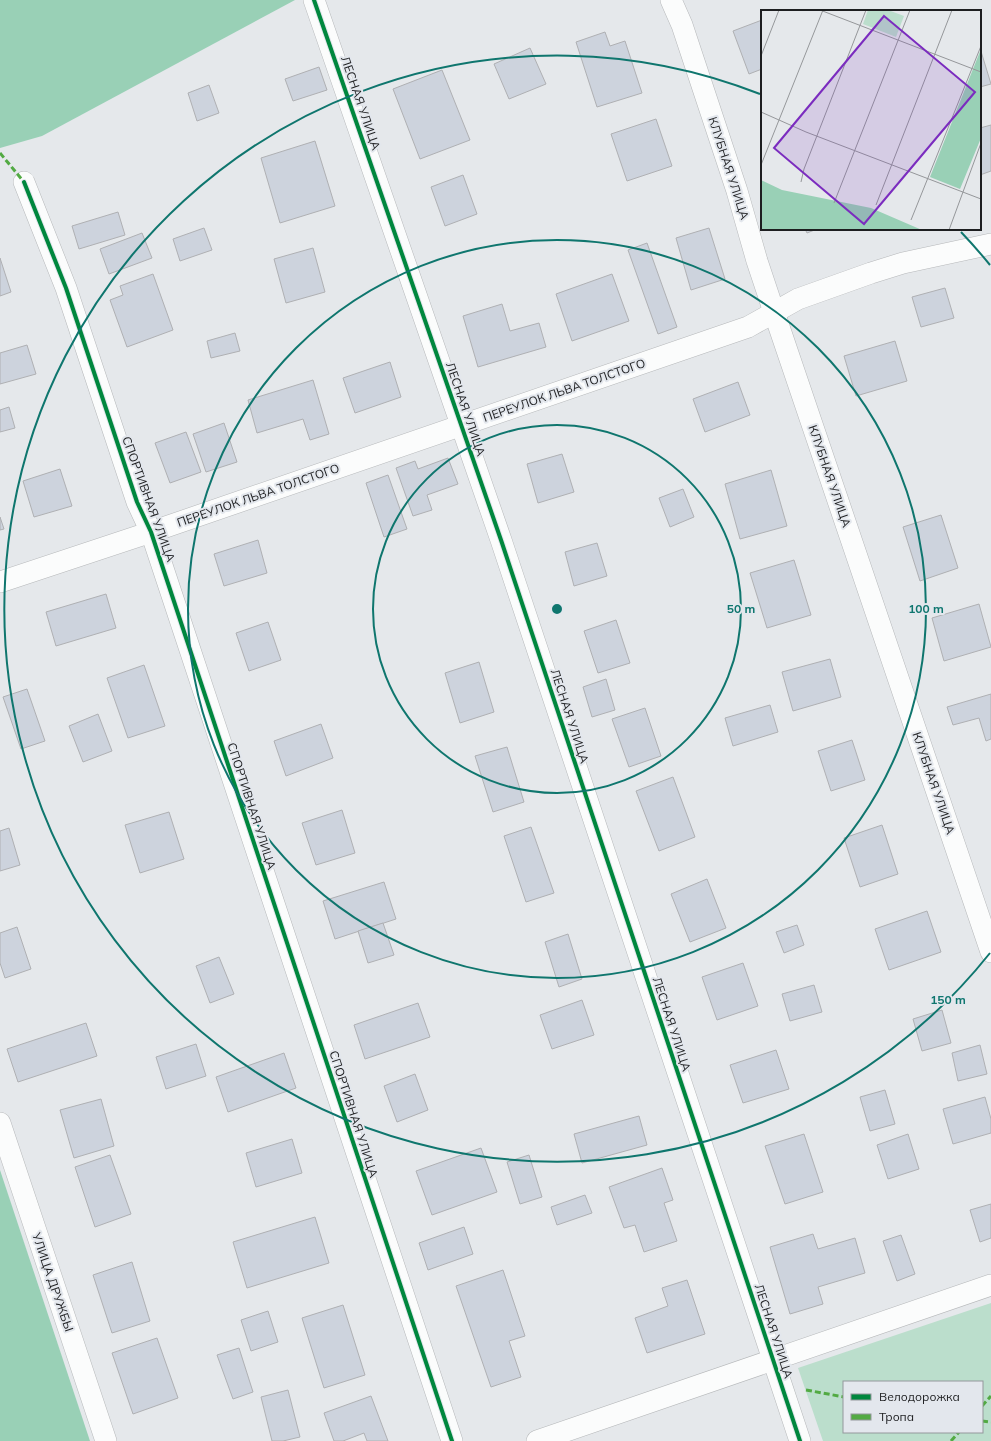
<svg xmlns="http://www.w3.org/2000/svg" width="991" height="1441" viewBox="0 0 991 1441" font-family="Mulish,sans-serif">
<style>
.green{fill:#bbdecc;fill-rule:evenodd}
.forest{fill:#99d0b6}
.building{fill:#cdd3dd;stroke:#afb0b3}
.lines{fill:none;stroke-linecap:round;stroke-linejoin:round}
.minor-casing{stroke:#b6b8ba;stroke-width:22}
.minor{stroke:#fbfcfc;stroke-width:21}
.quiet{stroke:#52aa43;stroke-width:3;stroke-dasharray:6 3;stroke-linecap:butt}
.cycleway-casing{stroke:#e3e7ed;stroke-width:6}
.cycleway{stroke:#00873e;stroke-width:4}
.ring{fill:none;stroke:#0f766e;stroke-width:2}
.labels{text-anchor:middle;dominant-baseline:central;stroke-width:4;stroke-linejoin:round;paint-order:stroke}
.street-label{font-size:12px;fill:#1d1e20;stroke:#e3e7ed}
.inset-road{fill:none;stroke:#95979a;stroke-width:1}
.view{fill:#7b2cbf;fill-opacity:0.15;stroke:#7b2cbf;stroke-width:2}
.inset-edge{fill:none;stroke:#1d1e20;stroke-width:2}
.centre{fill:#0f766e;stroke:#e3e7ed;stroke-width:2}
.ring-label{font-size:12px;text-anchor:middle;font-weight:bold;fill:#0f766e;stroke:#e3e7ed;stroke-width:4;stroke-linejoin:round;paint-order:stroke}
</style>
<rect width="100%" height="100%" fill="#e5e8eb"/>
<path class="green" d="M991 1303V1441H823L798 1368ZM844 1382H982V1432H844Z"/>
<g class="forest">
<path d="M0 0H295L42 136 0 148Z"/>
<path d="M0 1170 90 1441H0Z"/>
</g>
<g class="building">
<path d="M762 20V69L749 74 733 31Z"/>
<path d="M605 32 610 46 625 41 642 93 597 107 576 42Z"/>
<path d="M530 48 546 84 509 99 494 64Z"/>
<path d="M980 48 991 84 980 87Z"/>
<path d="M319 67 327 90 293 101 285 79Z"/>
<path d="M442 70 470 140 420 159 393 89Z"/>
<path d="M209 85 219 113 197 121 188 93Z"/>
<path d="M656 119 672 166 627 181 611 134Z"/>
<path d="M991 125V171L980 175V128Z"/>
<path d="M315 141 335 206 280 223 261 158Z"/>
<path d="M463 175 477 214 445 226 431 187Z"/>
<path d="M118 212 125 235 79 249 72 226Z"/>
<path d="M204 228 212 250 180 261 173 239Z"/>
<path d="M709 228 725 279 691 290 676 238Z"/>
<path d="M805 229H817L807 233Z"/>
<path d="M142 233 152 258 109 274 100 249Z"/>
<path d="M647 243 677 327 658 334 628 250Z"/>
<path d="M313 248 325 292 286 303 274 259Z"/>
<path d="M0 258 11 292 0 296Z"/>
<path d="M153 274 173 330 127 347 110 300 123 295 120 286Z"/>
<path d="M612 274 629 321 572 341 556 294Z"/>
<path d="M945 288 954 318 921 327 912 297Z"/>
<path d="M502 304 510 331 539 323 546 347 478 367 463 316Z"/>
<path d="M235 333 240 351 211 358 207 341Z"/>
<path d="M895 341 907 381 856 396 844 356Z"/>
<path d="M27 345 36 374 0 384V353Z"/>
<path d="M390 362 401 397 355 413 343 378Z"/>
<path d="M313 380 329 434 310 440 303 419 257 433 248 400Z"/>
<path d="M738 382 750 415 705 432 693 399Z"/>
<path d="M9 407 15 428 0 432V410Z"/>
<path d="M224 423 237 462 206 472 193 434Z"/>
<path d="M186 432 201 472 170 483 155 443Z"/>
<path d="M562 454 574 492 538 503 527 464Z"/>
<path d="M448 458 458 484 427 495 432 510 413 516 396 468 415 461 418 469Z"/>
<path d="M60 469 72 506 34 517 23 481Z"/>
<path d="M771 470 787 526 740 539 725 484Z"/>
<path d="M388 475 407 529 384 537 366 483Z"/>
<path d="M683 489 694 517 670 527 659 498Z"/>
<path d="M941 515 958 568 920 581 903 527Z"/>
<path d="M0 517 4 529 0 530Z"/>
<path d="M258 540 267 573 224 586 214 554Z"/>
<path d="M597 543 607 576 574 586 565 552Z"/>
<path d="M794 560 811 615 767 628 750 573Z"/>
<path d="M106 594 116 628 56 646 46 612Z"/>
<path d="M979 604 991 647 944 661 932 618Z"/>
<path d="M616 620 630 663 598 673 584 631Z"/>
<path d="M268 622 281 660 249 671 236 633Z"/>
<path d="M830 659 841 697 793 711 782 672Z"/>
<path d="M479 662 494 712 460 723 445 673Z"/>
<path d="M144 665 165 726 128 738 107 678Z"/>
<path d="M606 679 615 710 592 717 583 687Z"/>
<path d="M27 689 45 741 21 749 3 697Z"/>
<path d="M991 694V739L986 741 979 718 953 725 947 707Z"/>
<path d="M770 705 778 732 733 746 725 718Z"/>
<path d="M645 708 661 756 629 767 612 719Z"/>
<path d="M98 714 112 751 83 762 69 726Z"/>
<path d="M321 724 333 758 286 776 274 741Z"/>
<path d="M852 740 865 780 831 791 818 751Z"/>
<path d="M507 747 524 802 493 812 475 756Z"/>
<path d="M673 777 695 837 659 851 636 791Z"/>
<path d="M342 810 355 853 316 865 302 823Z"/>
<path d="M169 812 184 859 140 873 125 825Z"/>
<path d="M882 825 898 874 860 887 844 838Z"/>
<path d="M531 827 554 893 526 902 504 836Z"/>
<path d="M9 828 20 865 0 871V831Z"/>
<path d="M707 879 726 928 690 942 671 894Z"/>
<path d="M384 882 396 919 335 939 323 901Z"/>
<path d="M927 911 941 952 889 970 875 929Z"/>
<path d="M383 923 394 955 368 963 358 931Z"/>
<path d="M797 925 804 945 784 953 776 932Z"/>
<path d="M17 927 31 969 5 978 0 963V933Z"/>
<path d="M568 934 582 979 559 987 545 942Z"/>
<path d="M219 957 234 994 210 1003 196 966Z"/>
<path d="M743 963 758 1006 717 1020 702 977Z"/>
<path d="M814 985 822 1012 790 1021 782 994Z"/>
<path d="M582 1000 594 1035 552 1049 540 1015Z"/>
<path d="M418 1003 430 1037 365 1059 354 1025Z"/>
<path d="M942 1010 951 1043 922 1051 913 1019Z"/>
<path d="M86 1023 97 1056 18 1082 7 1049Z"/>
<path d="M196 1044 206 1076 166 1089 156 1057Z"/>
<path d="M980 1045 987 1074 958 1081 952 1053Z"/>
<path d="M776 1050 789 1089 743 1103 730 1065Z"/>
<path d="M284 1053 296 1088 228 1112 216 1077Z"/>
<path d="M415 1074 428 1110 397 1122 384 1086Z"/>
<path d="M885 1090 895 1124 870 1131 860 1097Z"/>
<path d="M985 1097 991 1119V1133L953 1144 943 1109Z"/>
<path d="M101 1099 114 1146 74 1158 60 1110Z"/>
<path d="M639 1116 647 1145 582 1163 574 1134Z"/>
<path d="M804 1134 823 1192 785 1204 765 1146Z"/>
<path d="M908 1134 919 1169 888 1179 877 1145Z"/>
<path d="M292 1139 302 1173 256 1187 246 1153Z"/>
<path d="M481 1148 497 1192 432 1215 416 1171Z"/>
<path d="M110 1155 131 1214 95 1227 75 1167Z"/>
<path d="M529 1155 542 1197 520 1204 507 1162Z"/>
<path d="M662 1168 673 1200 664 1203 677 1241 644 1252 635 1225 624 1228 609 1187Z"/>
<path d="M585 1195 592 1213 557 1225 551 1207Z"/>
<path d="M991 1204V1238L980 1242 970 1210Z"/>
<path d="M315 1217 329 1263 247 1288 233 1242Z"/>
<path d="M464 1227 473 1254 428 1270 419 1243Z"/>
<path d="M813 1234 818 1249 855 1238 865 1273 818 1287 823 1304 790 1314 770 1247Z"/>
<path d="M901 1235 915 1274 897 1281 883 1241Z"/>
<path d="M132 1262 150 1321 112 1333 93 1275Z"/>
<path d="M503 1270 525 1336 509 1341 521 1377 491 1387 456 1286Z"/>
<path d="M687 1280 705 1334 647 1353 635 1318 668 1306 662 1288Z"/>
<path d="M343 1305 365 1375 324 1388 302 1318Z"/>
<path d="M268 1311 278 1342 251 1351 241 1320Z"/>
<path d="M157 1338 178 1398 133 1414 112 1353Z"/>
<path d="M239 1348 253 1392 233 1399 217 1355Z"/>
<path d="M288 1390 300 1437 283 1441H272L261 1397Z"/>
<path d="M371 1396 388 1441H367L364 1433 343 1441H334L324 1413Z"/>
</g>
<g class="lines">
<defs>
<g id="minor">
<path d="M314 0 501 540 800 1441"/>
<path d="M671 0 682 25 737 191 757 261 774 312 991 952"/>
<path d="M24 182 66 288 137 502 151 532 452 1441"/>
<path d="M0 582 151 532 748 327 798 299 871 273 903 263 991 244"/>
<path d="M0 1123 106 1441"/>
<path d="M537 1441 991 1285"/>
</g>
</defs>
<use href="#minor" class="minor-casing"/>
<use href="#minor" class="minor"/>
<g class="quiet">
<path d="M0 153 24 182"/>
<path d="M806 1390 844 1397"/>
<path d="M982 1406 991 1396"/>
<path d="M982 1421 991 1422"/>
<path d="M951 1441 959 1432"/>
</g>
<defs>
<g id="cycleway">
<path d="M314 0 501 540 800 1441"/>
<path d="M24 182 66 288 137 502 151 532 452 1441"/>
</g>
</defs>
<use href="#cycleway" class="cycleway-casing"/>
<use href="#cycleway" class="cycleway"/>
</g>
<g class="ring">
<circle cx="557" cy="609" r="184"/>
<circle cx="557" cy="609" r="369"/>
<path d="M990 953A553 553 0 1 1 760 94M961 232A553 553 0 0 1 990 265"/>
</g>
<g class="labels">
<g class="street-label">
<text transform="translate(361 103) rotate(71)">ЛЕСНАЯ УЛИЦА</text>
<text transform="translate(729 168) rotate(72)">КЛУБНАЯ УЛИЦА</text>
<text transform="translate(564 390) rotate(-19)">ПЕРЕУЛОК ЛЬВА ТОЛСТОГО</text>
<text transform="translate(466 409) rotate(71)">ЛЕСНАЯ УЛИЦА</text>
<text transform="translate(830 476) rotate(71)">КЛУБНАЯ УЛИЦА</text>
<text transform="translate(258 495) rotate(-19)">ПЕРЕУЛОК ЛЬВА ТОЛСТОГО</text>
<text transform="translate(149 499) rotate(70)">СПОРТИВНАЯ УЛИЦА</text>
<text transform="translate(570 716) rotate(72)">ЛЕСНАЯ УЛИЦА</text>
<text transform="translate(934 783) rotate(71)">КЛУБНАЯ УЛИЦА</text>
<text transform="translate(252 806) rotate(72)">СПОРТИВНАЯ УЛИЦА</text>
<text transform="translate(672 1024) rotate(72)">ЛЕСНАЯ УЛИЦА</text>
<text transform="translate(354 1114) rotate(72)">СПОРТИВНАЯ УЛИЦА</text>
<text transform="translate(53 1282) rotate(71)">УЛИЦА ДРУЖБЫ</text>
<text transform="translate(774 1331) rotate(72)">ЛЕСНАЯ УЛИЦА</text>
</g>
</g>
<g transform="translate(761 10)">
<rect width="220" height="220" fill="#e5e8eb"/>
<path d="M107 0H127L143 6 135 27 102 14Z" fill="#bbdecc"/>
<path d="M220 39V128L199 179 169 167ZM0 170 21 180 110 198 161 220H0Z" fill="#99d0b6"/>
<path class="inset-road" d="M59 0 220 62M0 46 18 0M0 102 45 122 220 189M0 155 62 0M40 172 43 159 105 0M73 193 149 0M115 195 191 0M150 210 220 36M188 220 220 133"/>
<path class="view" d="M123 6 214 82 103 214 13 138Z"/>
<rect width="220" height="220" class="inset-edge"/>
</g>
<circle cx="557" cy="609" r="6" class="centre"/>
<g class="ring-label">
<text x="741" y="613">50 m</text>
<text x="926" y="613">100 m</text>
<text x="948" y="1004">150 m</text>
</g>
<rect x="843" y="1381" width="140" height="52" fill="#e3e7ed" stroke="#94979b"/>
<rect x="851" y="1394" width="20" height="6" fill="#00873e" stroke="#94979b"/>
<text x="879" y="1401" font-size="12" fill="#1d1e20">Велодорожка</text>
<rect x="851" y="1414" width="20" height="6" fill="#52aa43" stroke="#94979b"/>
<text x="879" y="1421" font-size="12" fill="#1d1e20">Тропа</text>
</svg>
